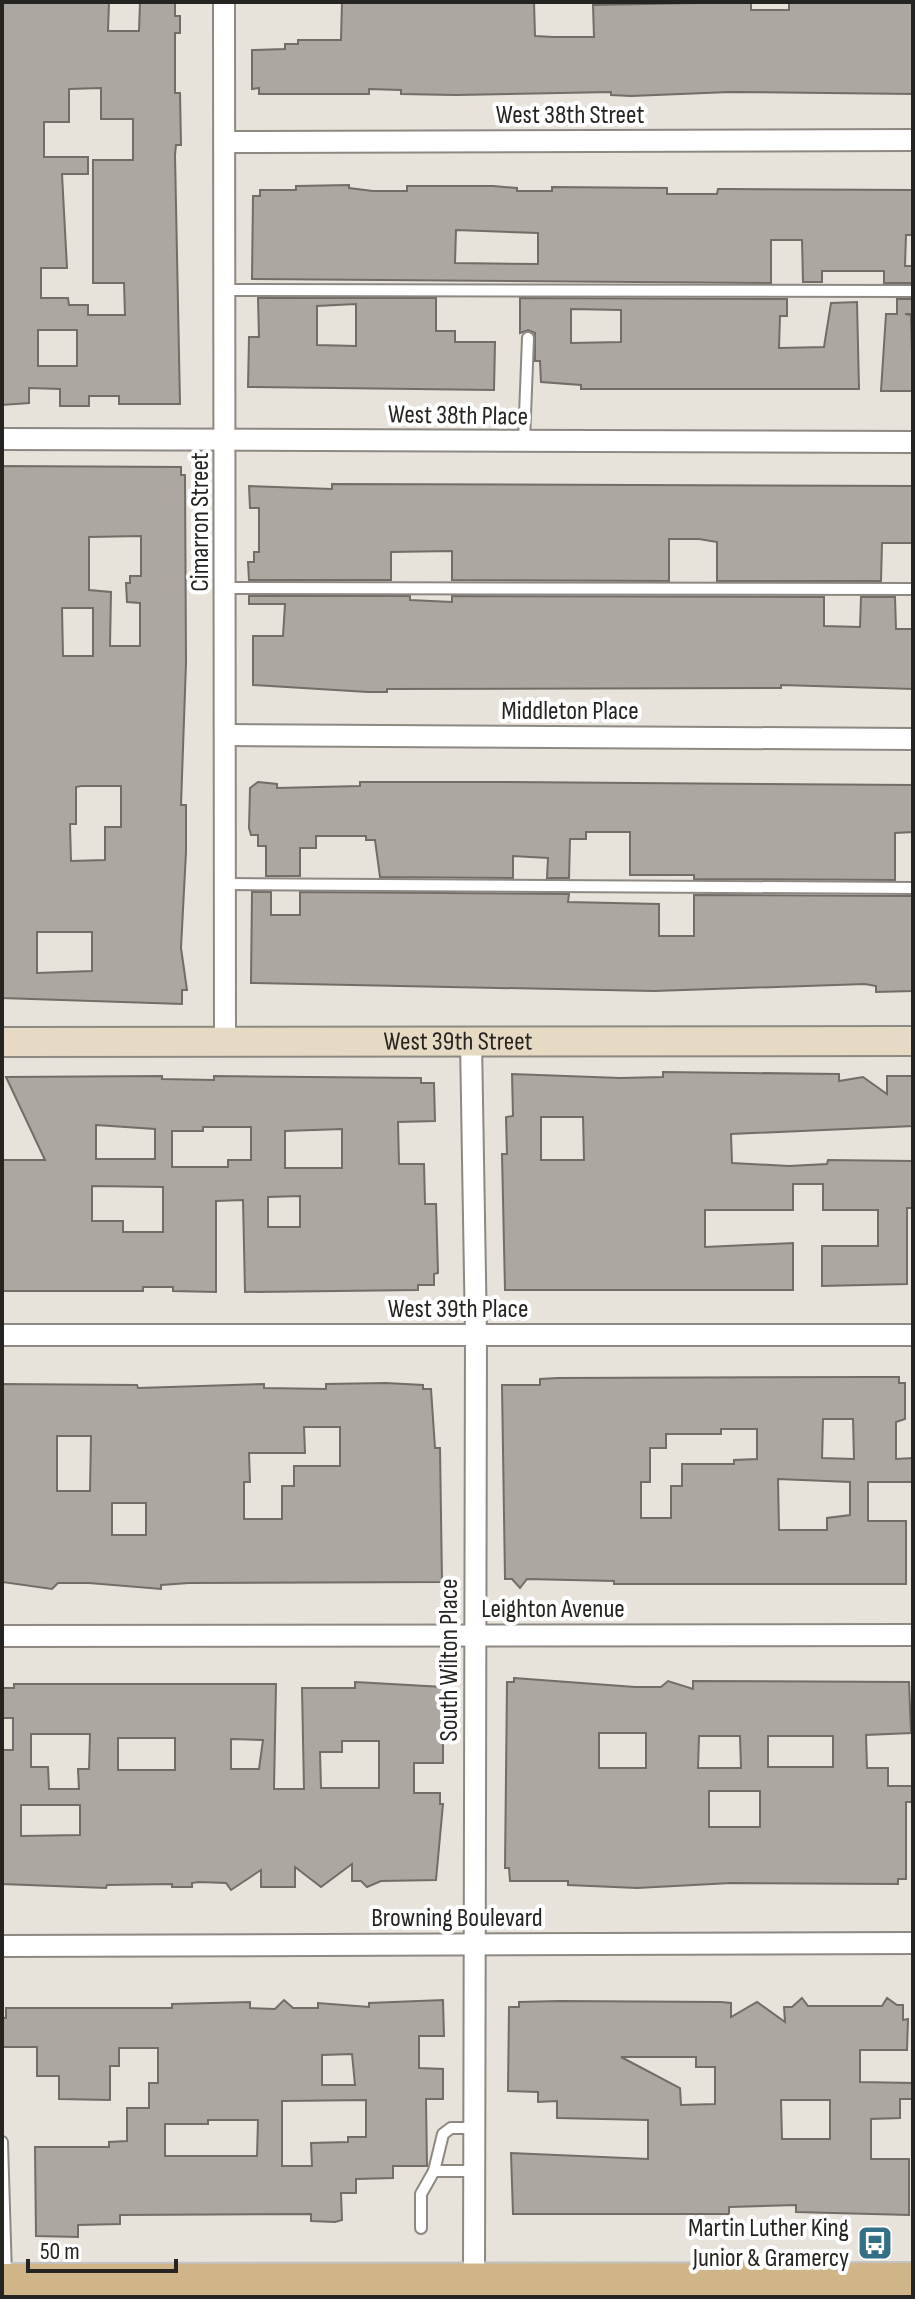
<svg xmlns="http://www.w3.org/2000/svg" width="915" height="2299" viewBox="0 0 915 2299" font-family="'Sofia Sans Condensed',sans-serif">
<style>
.building{fill:#aca7a0;stroke:#726d66;stroke-width:2;fill-rule:evenodd}
.lines{fill:none;stroke-linecap:round;stroke-linejoin:round}
.lane-casing{stroke:#8d8881;stroke-width:14}
.street-casing{stroke:#8d8881;stroke-width:24}
.secondary-casing{stroke:#8d8881;stroke-width:32}
.primary-casing{stroke:#c2c2c1;stroke-width:36}
.lane{stroke:#fff;stroke-width:10}
.street{stroke:#fff;stroke-width:20}
.secondary{stroke:#e7dac4;stroke-width:28}
.primary{stroke:#d0b589;stroke-width:32}
.labels{text-anchor:middle;dominant-baseline:central;stroke-width:8;stroke-linejoin:round;paint-order:stroke}
.street-label{font-size:26px;fill:#262421;stroke:#fff}
.poi-label{font-size:26px;fill:#262421;stroke:#fff;text-anchor:end}
</style>
<rect width="100%" height="100%" fill="#e7e2da"/>
<g class="building">
<path d="M2 2H109L108 31H139L140 2H175V16H180V33H175V93H180L181 145H176L175 155 180 404H119V396H89V406H60V389L29 388V403L2 405ZM101 88V119H133V160H93V283H124L125 315H88V305H69L68 298H41V268H67L62 174H88V157H44V122H69V89ZM38 330H77V366H38Z"/>
<path d="M342 2H534L535 36 553 37H594L593 5 751 2V10H789V2H913V94L730 92 631 96 611 95V92L456 95 401 94V90L369 89V94H259V88L252 89V50L285 49V44H298V40H341Z"/>
<path d="M349 185V188L373 191H407V186H493L517 188V191H552V187L667 188V194H717L718 189H728L913 190V235H906L905 266H913V283H884V271H822V282H803L802 240H771V283L252 279 253 196H260V190H296V186ZM456 230 538 233V264L455 263Z"/>
<path d="M258 298H436V331H455V342H495L494 390 248 387 249 337H259ZM356 304V346L317 345V306Z"/>
<path d="M520 298 787 299V316H780L779 348 824 347 831 303 857 302 859 389H581V385L541 382 540 361H535V333L528 330 520 333ZM571 309 621 310V342L571 343Z"/>
<path d="M897 299H913V314H905L911 315 913 391H881L886 314H897Z"/>
<path d="M2 466 181 467V475H185L186 663 181 805H186V852L181 948 187 990H182V1004L2 998ZM141 536V576H130V583H126L127 602 140 603V646H110L111 592 89 590V537ZM62 608H93V656H63ZM81 786H121V827H105V860L71 861 70 824H76V787ZM37 932H92V971L37 973Z"/>
<path d="M332 484 913 486V543H882L881 581H717V542L699 539H669V581L452 580V551L391 552V580H249L248 562H254V552H259V508H250L249 486 332 489Z"/>
<path d="M249 596H410V600L452 602V596L824 597V626L860 627 861 597H895L896 629H913V689L781 685V688L387 689V692H368L253 685V636H283L285 604H249Z"/>
<path d="M258 782 277 784V788L360 786V782H505L913 785V832L895 833V880L694 879V875H630V832H586V839H570L569 878H547L548 858 513 856V878L380 877 375 840H366V836H316V848H300V876H266V846H258V835H251L249 828 250 788Z"/>
<path d="M252 892H271V915H300V892L569 894 568 902 659 904V936H694V895L913 896V991L876 992V986L865 984 654 991 251 983Z"/>
<path d="M663 1072 839 1074V1081L863 1077 887 1094V1076H913V1126L731 1134 732 1163 789 1166 827 1164 828 1160 913 1161V1208H907V1284L822 1286V1246H878V1210H823V1184H793V1210H705V1247L793 1243V1290H505L502 1154H507L506 1117 513 1116 512 1074 620 1078 663 1077ZM541 1117H583L584 1160H541Z"/>
<path d="M162 1076V1079L214 1080V1076L421 1078V1083H434L435 1121 398 1122 399 1164H424L425 1204H436L438 1273 434 1274V1285H418V1290L245 1292 243 1200 216 1201V1292L173 1291V1287H143V1291H2V1160H45L6 1077ZM96 1125 155 1129V1159H96ZM203 1127H251V1160H228V1167H172V1131H203ZM342 1129V1168H285V1131ZM92 1186 163 1187V1232H123V1221H92ZM300 1196V1227H268V1197Z"/>
<path d="M873 1377H899V1383H905V1419L896 1422V1459L913 1458V1482H868V1521H906V1584H614V1581L527 1579 520 1588 512 1579H505L502 1385H540V1379L558 1378ZM823 1419H853L854 1459 822 1458ZM721 1429H757V1459L734 1460V1464H682V1486H671V1518H641V1482H650V1448H666V1434H721ZM778 1479 850 1482V1515L827 1518V1530H779Z"/>
<path d="M386 1383 423 1385V1389H431L435 1448H440L442 1582 189 1583 161 1585V1589L89 1583H58L52 1589 2 1582V1384L137 1385 138 1388 264 1384V1388L326 1389V1384ZM304 1427H340V1466H294V1486H282V1519H244V1482H250L249 1453H305ZM57 1436H91L90 1491H57ZM112 1503H146V1535H112Z"/>
<path d="M514 1678 635 1687H661L668 1681 693 1689V1681L909 1682 911 1733 866 1735 867 1768H888V1786H913V1802H906V1879H898V1884L731 1883 637 1888 568 1885V1881H510L509 1868H505L507 1682H514ZM599 1733H646V1768H599ZM699 1736H740L741 1768H698ZM768 1736H833V1767H768ZM709 1791H760V1827H709Z"/>
<path d="M355 1682 443 1687V1763H414V1793H440V1804H443L436 1880 381 1881 367 1887 361 1881H352V1864L321 1887 295 1867V1887H261V1870L231 1890 226 1883 199 1882 192 1883V1887H172V1884L107 1885 106 1888 2 1884V1750H13V1718H2V1688H14V1684H276L274 1789H304L302 1688H355ZM31 1734H90L89 1769H78L79 1789H49L48 1767H31ZM118 1738H175V1770H118ZM231 1739 263 1740 259 1769H231ZM342 1741H379V1788H321L320 1752H342ZM21 1805H80V1835L21 1836Z"/>
<path d="M802 1998 808 2006H882L887 1998 897 2005H903V2020L908 2019 907 2050H860V2082L913 2083V2099H900V2118L871 2119V2159H909V2215L796 2212V2205L729 2207V2214H513L511 2153 648 2159V2120L557 2118V2101L538 2102V2092L508 2091 509 2007H519V2002L559 2001 721 2002 731 2003V2017L757 2002 785 2022 784 2007H792ZM621 2057H696V2067H715V2104L681 2105 680 2088ZM781 2100H830V2139H782Z"/>
<path d="M284 2000 293 2008H318V2003L369 2007V2003L443 2000 444 2036H419V2068L443 2069V2099H426L427 2166H393V2178L356 2179V2193H341L342 2220 335 2222 311 2221V2214L120 2215V2224L78 2225V2237L36 2236 35 2147H109V2142L127 2141V2108H149V2083H158V2048H119V2066H110V2100L59 2099V2076H37V2047H2V2018H6V2008H172V2004L250 2002V2008L275 2009ZM352 2054 355 2085H322V2055ZM366 2100V2137H348V2142L311 2143 312 2166H282V2101ZM208 2120H258L257 2156H165V2124H208Z"/>
</g>
<g class="lines">
<defs>
<g id="lane">
<path d="M226 290 913 291"/>
<path d="M524 441 528 338"/>
<path d="M226 588 913 589"/>
<path d="M228 884 913 888"/>
<path d="M2 2142 6 2276"/>
<path d="M434 2171H473"/>
<path d="M421 2228V2194L434 2171 443 2134 451 2128H473"/>
</g>
<g id="street">
<path d="M224 2 225 1042"/>
<path d="M227 142 913 140"/>
<path d="M2 439 913 442"/>
<path d="M227 735 913 739"/>
<path d="M471 1041 476 1335 474 2279"/>
<path d="M2 1335H913"/>
<path d="M2 1636 913 1635"/>
<path d="M2 1946 913 1943"/>
</g>
<g id="secondary">
<path id="s1" d="M2 1042 913 1041"/>
</g>
<path id="primary" d="M2 2280 913 2279"/>
</defs>
<use href="#lane" class="lane-casing"/>
<use href="#street" class="street-casing"/>
<use href="#secondary" class="secondary-casing"/>
<use href="#primary" class="primary-casing"/>
<use href="#lane" class="lane"/>
<use href="#street" class="street"/>
<use href="#secondary" class="secondary"/>
<use href="#primary" class="primary"/>
</g>
<defs>
<symbol id="bus-square" viewBox="-11 -11 22 22"><rect x="-9" y="-9" width="18" height="18" rx="4" fill="#336f87" stroke="#fff"/><path d="M-5-6H5V4H4V6H2V4H-2V6H-4V4H-5ZM-3.5-4V0h7V-4ZM-3.5 1.2v1.5H-2V1.2ZM2 1.2v1.5H3.5V1.2Z" fill="#fff"/></symbol>
</defs>
<g fill-rule="evenodd">
<use href="#bus-square" x="855" y="2223" width="40" height="40"/>
</g>
<g class="labels">
<g class="street-label">
<text x="570" y="115">West 38th Street</text>
<text transform="translate(458 416) rotate(1)">West 38th Place</text>
<text transform="translate(200 522) rotate(-90)">Cimarron Street</text>
<text x="570" y="711">Middleton Place</text>
<text stroke="none"><textPath href="#s1" startOffset="456">West 39th Street</textPath></text>
<text x="458" y="1309">West 39th Place</text>
<text x="553" y="1609">Leighton Avenue</text>
<text transform="translate(449 1660) rotate(-90)">South Wilton Place</text>
<text x="457" y="1918">Browning Boulevard</text>
</g>
<g class="poi-label">
<text x="849" y="2228">Martin Luther King<tspan x="849" dy="30">Junior &amp; Gramercy</tspan></text>
</g>
</g>
<rect width="915" height="2299" fill="none" stroke="#262421" stroke-width="8"/>
<path d="M28 2259v12h148v-12" fill="none" stroke="#262421" stroke-width="4"/>
<text x="40" y="2259" font-size="24" fill="#262421" stroke="#ffffff" stroke-width="6" paint-order="stroke">50 m</text>
</svg>
